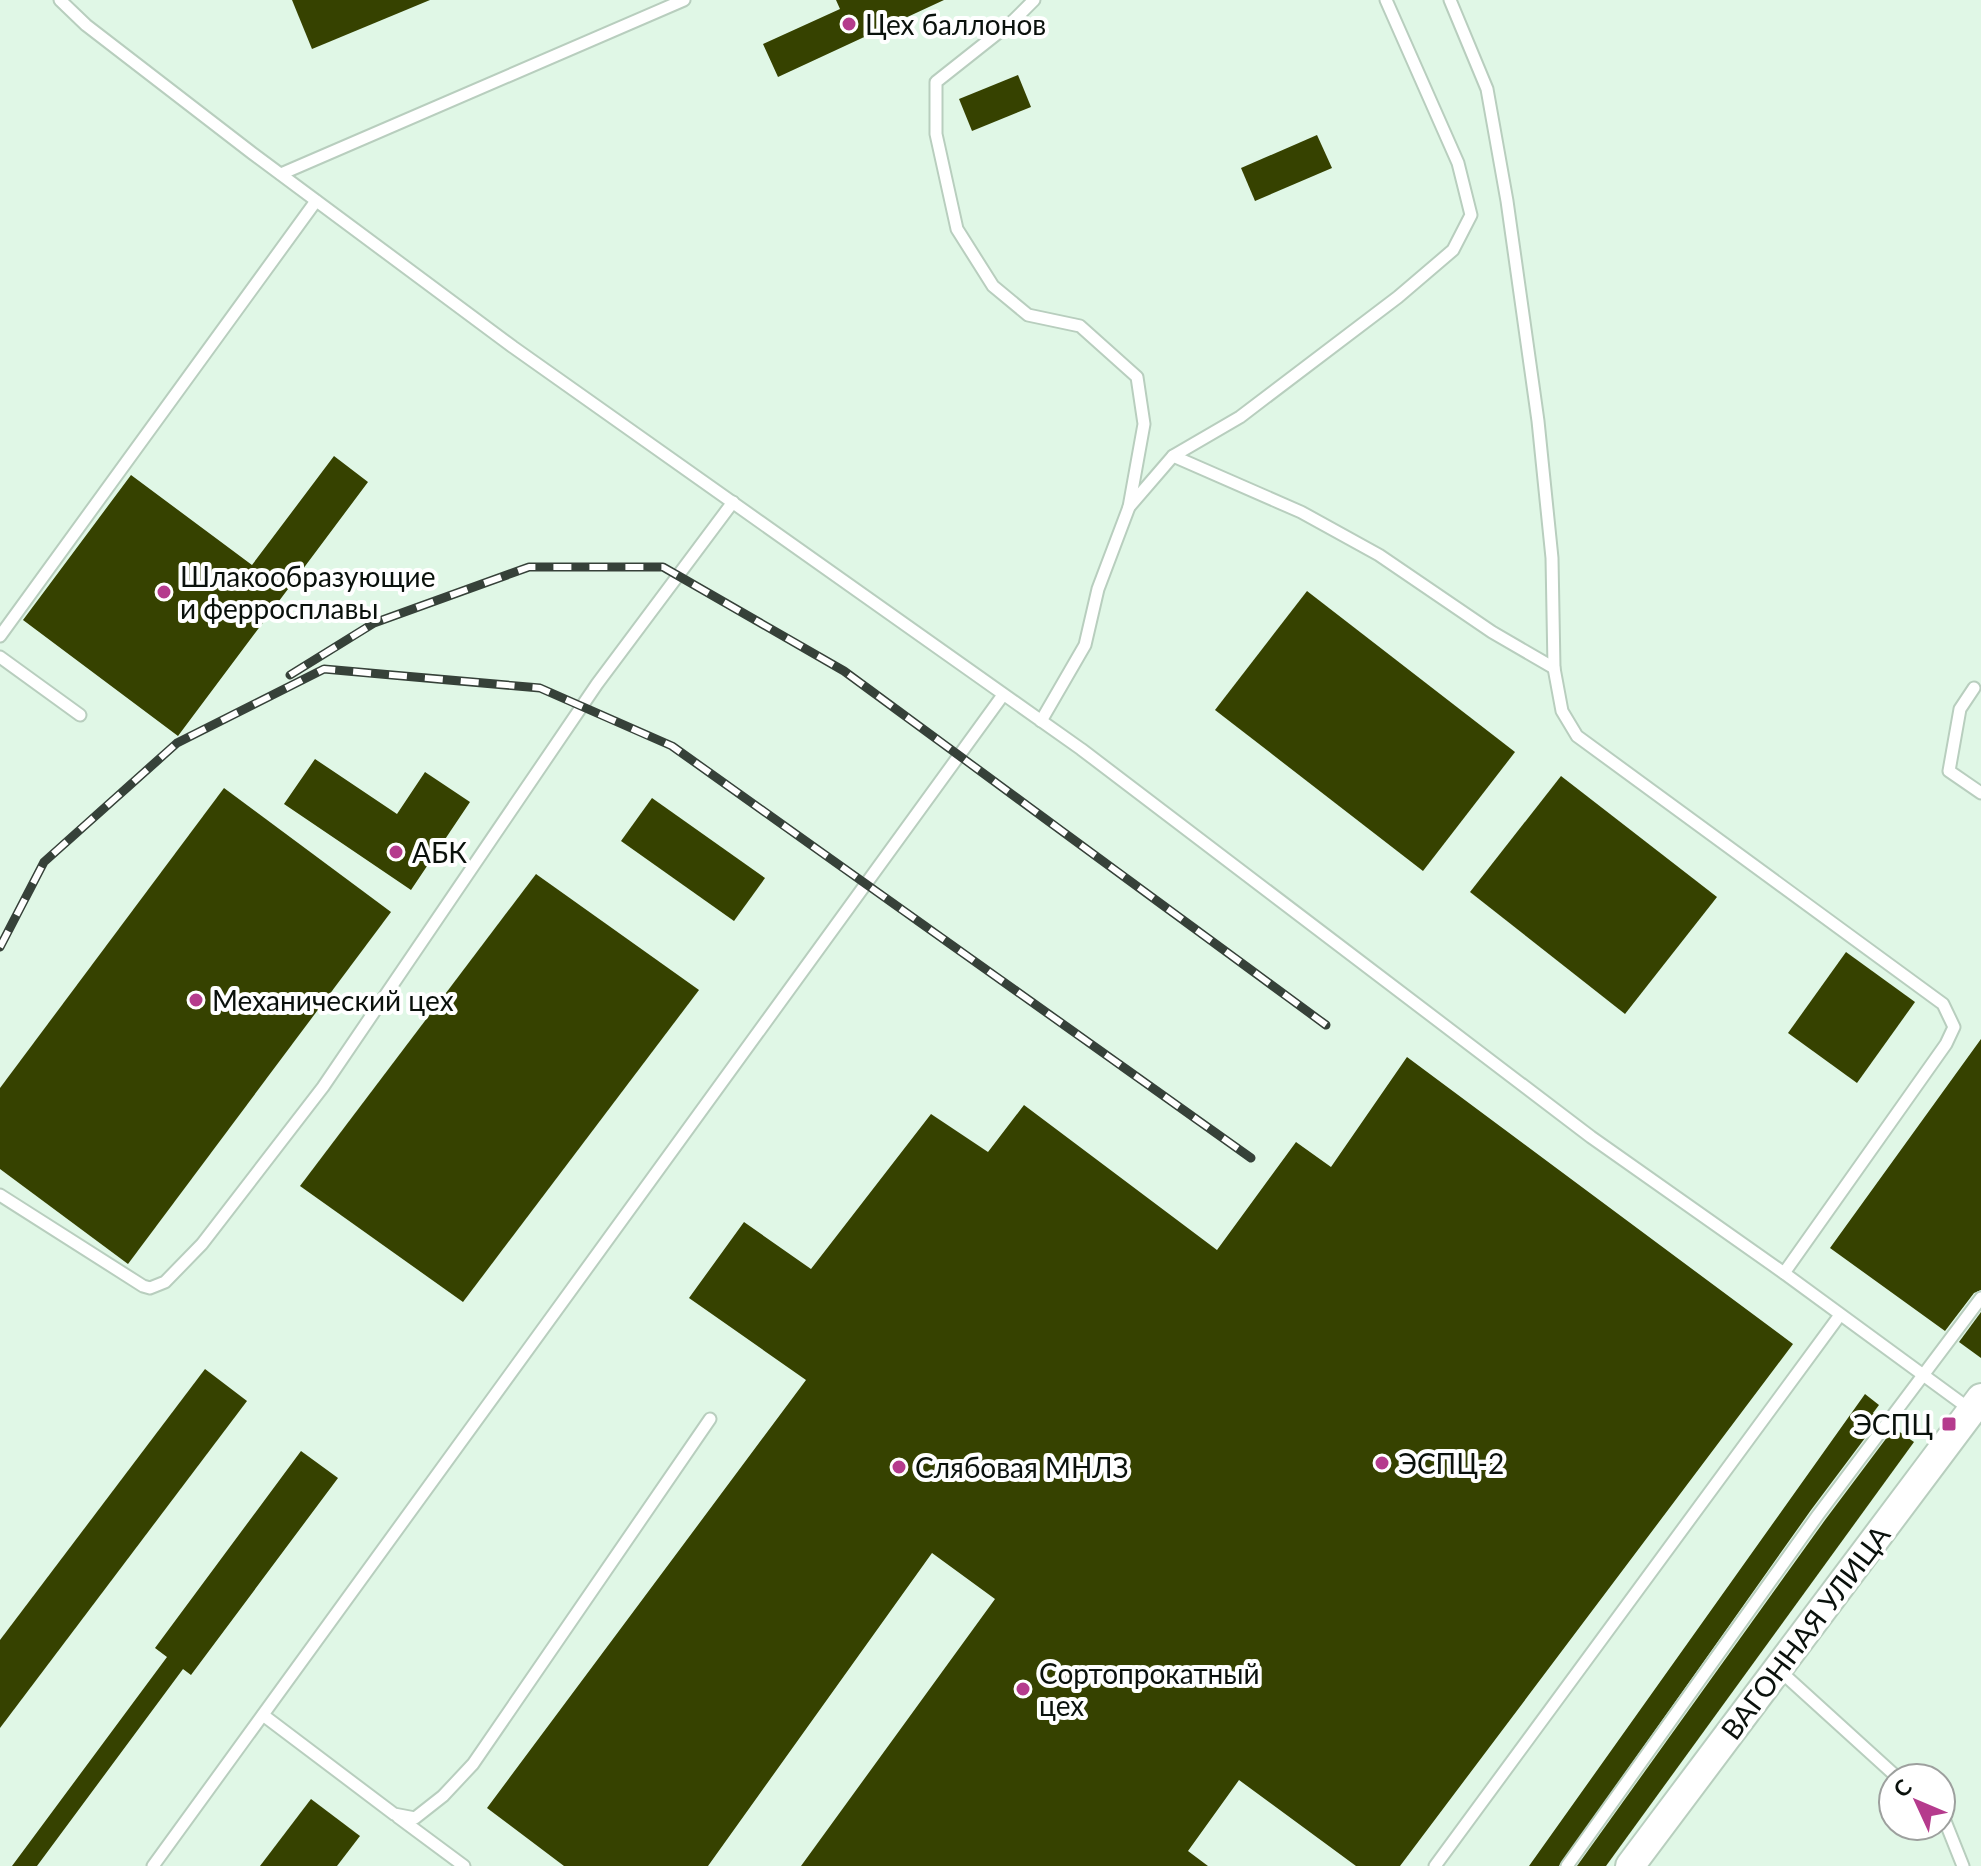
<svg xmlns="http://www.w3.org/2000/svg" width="1981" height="1866" viewBox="0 0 1981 1866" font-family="Lato,sans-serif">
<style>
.building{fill:#364200}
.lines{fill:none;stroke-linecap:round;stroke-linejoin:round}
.service-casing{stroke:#b8cebe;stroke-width:15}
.tertiary-casing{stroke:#b8cebe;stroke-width:32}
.service{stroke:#fff;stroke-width:11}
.tertiary{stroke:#fff;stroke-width:28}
.rail-casing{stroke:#364139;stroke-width:9}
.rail{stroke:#fff;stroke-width:6;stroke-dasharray:18;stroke-linecap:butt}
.poi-dot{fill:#b53b8d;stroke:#fff;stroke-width:3}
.labels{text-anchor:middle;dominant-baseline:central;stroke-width:8;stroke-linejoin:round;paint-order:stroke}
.poi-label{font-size:28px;fill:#0a110c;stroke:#fff;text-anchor:start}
.street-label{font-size:28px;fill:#0a110c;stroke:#fff}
</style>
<rect width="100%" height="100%" fill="#e0f7e6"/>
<g class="building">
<path d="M292 0H430L312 49Z"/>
<path d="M836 0H944L778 77 763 44 840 9Z"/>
<path d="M1018 75 1031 107 972 131 959 99Z"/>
<path d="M1317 135 1332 168 1255 201 1241 168Z"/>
<path d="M334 456 368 482 178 736 23 620 131 475 252 565Z"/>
<path d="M1307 591 1515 752 1423 871 1215 710Z"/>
<path d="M315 759 397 814 425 772 470 802 411 890 284 804Z"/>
<path d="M1561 776 1717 897 1625 1014 1470 892Z"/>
<path d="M224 788 391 912 128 1264 0 1169V1088Z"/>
<path d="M652 798 765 878 734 921 621 841Z"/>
<path d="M536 874 699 990 463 1302 300 1186Z"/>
<path d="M1846 952 1915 1002 1857 1083 1788 1033Z"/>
<path d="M1981 1039V1290L1974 1293 1945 1331 1830 1248Z"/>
<path d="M1407 1057 1793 1344 1400 1866H1356L1239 1780 1188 1851 1208 1866H801L995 1599 932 1553 708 1866H564L487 1808 806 1380 689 1298 744 1222 811 1269 931 1114 988 1152 1024 1105 1217 1250 1296 1142 1331 1167Z"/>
<path d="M1981 1312V1358L1959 1342Z"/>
<path d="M205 1369 247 1401 0 1728V1640Z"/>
<path d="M1865 1394 1879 1405 1873 1413 1880 1418 1811 1510 1559 1866H1529Z"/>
<path d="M1894 1428 1914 1442 1606 1866H1577L1825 1520Z"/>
<path d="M301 1451 338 1478 191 1675 183 1669 37 1866H12L167 1657 155 1648Z"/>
<path d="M311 1799 360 1836 337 1866H260Z"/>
</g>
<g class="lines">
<defs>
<g id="service">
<path d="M60 0 86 25 252 153 513 347 1081 749 1591 1137 1784 1273 1971 1410"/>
<path d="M1034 0 1013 21 936 82V134L957 229 993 286 1028 315 1080 326 1137 377 1144 424 1129 507"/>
<path d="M1450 0 1487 89 1507 201 1538 421 1552 558 1554 668 1562 711 1577 736 1943 1004 1954 1027 1946 1044 1784 1273"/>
<path d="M281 174 684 0"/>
<path d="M1173 456 1301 512 1379 555 1492 632 1554 668"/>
<path d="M0 636 316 201"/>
<path d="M0 657 80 715"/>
<path d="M1974 688 1960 709 1949 771 1981 793"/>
<path d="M1041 721 1085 645 1098 589 1129 507 1173 456 1240 417 1398 297 1453 250 1471 215 1458 163 1386 0"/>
<path d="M0 1195 143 1286 150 1288 165 1282 202 1244 323 1087 597 684 733 502"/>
<path d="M1778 1669 1898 1778"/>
<path d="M263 1715 394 1814 415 1818 443 1796 473 1764 710 1419"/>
<path d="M398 1817 464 1866"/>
<path d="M1941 1817 1945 1821 1963 1866"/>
<path d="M153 1866 1003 695"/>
<path d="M1435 1866 1840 1315"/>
<path d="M1567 1866 1818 1515 1981 1298"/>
</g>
<path id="tertiary" d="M1630 1866 1981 1398"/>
</defs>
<use href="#service" class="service-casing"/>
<use href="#tertiary" class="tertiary-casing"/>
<use href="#service" class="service"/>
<use href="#tertiary" class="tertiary"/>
<defs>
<g id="rail">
<path d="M290 675 374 623 529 567H663L844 671 1326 1025"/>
<path d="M0 947 44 862 177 743 324 669 540 688 672 746 1251 1158"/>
</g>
</defs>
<use href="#rail" class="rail-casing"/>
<use href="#rail" class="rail"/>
</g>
<g class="poi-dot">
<circle cx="849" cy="24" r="8"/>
<circle cx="164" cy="592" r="8"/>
<circle cx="396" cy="852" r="8"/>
<circle cx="196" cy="1000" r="8"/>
<rect x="1941" y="1416" width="16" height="16" rx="4"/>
<circle cx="1382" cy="1463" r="8"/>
<circle cx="899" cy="1467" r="8"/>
<circle cx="1023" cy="1689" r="8"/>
</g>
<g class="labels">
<g class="poi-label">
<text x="865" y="24">Цех баллонов</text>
<text x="180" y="576">Шлакообразующие<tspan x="180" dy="32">и ферросплавы</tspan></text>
<text x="412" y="852">АБК</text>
<text x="212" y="1000">Механический цех</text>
<text x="1933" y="1424" text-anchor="end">ЭСПЦ</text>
<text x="1398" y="1463">ЭСПЦ-2</text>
<text x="915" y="1467">Слябовая МНЛЗ</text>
<text x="1039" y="1673">Сортопрокатный<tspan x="1039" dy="32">цех</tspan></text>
</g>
<g class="street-label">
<text transform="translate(1805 1632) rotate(-53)">ВАГОННАЯ УЛИЦА</text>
</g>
</g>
<g transform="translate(1917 1802) rotate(314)"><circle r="38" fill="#ffffff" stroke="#9da09e" stroke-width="2"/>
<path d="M0-6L14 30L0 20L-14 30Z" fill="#b53b8d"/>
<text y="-12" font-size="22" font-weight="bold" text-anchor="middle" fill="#0a110c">С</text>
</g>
</svg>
